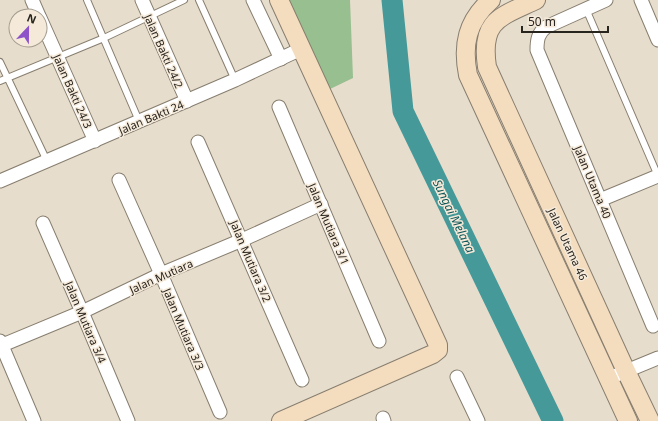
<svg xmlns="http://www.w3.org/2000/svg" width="658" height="421" viewBox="0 0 658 421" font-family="'Noto Sans',sans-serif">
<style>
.green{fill:#97bf8f}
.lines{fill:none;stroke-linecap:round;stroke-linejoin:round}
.river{stroke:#469999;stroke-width:21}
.lane-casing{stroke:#877e6f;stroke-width:8}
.street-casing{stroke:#877e6f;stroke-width:15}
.secondary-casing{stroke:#877e6f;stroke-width:20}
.lane{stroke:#fff;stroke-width:6}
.street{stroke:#fff;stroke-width:13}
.secondary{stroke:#f4dcbe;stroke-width:18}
.labels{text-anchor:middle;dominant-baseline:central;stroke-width:3;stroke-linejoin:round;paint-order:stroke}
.street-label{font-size:11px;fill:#28241e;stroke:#f5eada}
.water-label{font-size:12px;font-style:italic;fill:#0c5657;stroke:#f5eada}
</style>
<rect width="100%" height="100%" fill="#e7ddcd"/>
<path class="green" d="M288 0H350L353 78 328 90Z"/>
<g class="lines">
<path class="river" d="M392 0 403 111 553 421"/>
<defs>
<g id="lane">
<path d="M87 0 139 121"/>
<path d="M199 0 235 80"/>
<path d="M586 9 658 176"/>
<path d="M0 62 47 161"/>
<path d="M0 81 104 38 184 0"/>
</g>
<g id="street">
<path d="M32 0 39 16"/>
<path d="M142 0 187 101"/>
<path d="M253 0 281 59"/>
<path d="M606 0 546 27C538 33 537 40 537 50L653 326"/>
<path d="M641 0 658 40"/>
<path d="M40 18 95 141"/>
<path d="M279 107 379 341"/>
<path d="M198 142 302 380"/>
<path d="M119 180 161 274 220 412"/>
<path d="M0 181 235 80 301 49"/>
<path d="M600 200 658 176"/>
<path d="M43 223 82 312 128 421"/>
<path d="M0 341 34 421"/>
<path d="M0 346 82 312 161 274 242 240 321 204"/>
<path d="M457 377 478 421"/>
<path d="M607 379 658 358"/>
<path d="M383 418 384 421"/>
</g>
<g id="secondary">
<path d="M279 0 438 345V350L433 354 281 421"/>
<path d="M491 0C467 21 462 45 468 75L628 421"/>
<path d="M536 0C500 17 480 20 487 67L626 371 650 421"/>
</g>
</defs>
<use href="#lane" class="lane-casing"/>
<use href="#street" class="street-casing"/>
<use href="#secondary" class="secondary-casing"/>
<use href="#lane" class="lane"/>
<use href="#street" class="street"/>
<use href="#secondary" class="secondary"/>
</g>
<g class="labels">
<g class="street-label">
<text transform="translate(164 51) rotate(66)">Jalan Bakti 24/2</text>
<text transform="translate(73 91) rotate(66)">Jalan Bakti 24/3</text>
<text transform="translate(151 117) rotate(-23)">Jalan Bakti 24</text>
<text transform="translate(593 182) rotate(67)">Jalan Utama 40</text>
<text transform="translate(329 224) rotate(67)">Jalan Mutiara 3/1</text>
<text transform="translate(568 244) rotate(65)">Jalan Utama 46</text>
<text transform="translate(251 261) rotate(67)">Jalan Mutiara 3/2</text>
<text transform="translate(161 276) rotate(-24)">Jalan Mutiara</text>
<text transform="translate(86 322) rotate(67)">Jalan Mutiara 3/4</text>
<text transform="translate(184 329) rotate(67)">Jalan Mutiara 3/3</text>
</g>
<g class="water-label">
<text transform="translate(454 216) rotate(64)">Sungai Melana</text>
</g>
</g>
<g transform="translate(28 28) rotate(22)"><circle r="19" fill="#f5eada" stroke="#a39b8f"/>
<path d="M0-3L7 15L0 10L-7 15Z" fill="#8e53c9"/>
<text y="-6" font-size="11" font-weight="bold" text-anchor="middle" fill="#28241e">N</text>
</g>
<path d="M522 26v6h86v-6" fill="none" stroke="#28241e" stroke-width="2"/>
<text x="528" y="26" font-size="12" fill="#28241e" stroke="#f5eada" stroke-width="3" paint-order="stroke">50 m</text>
</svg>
